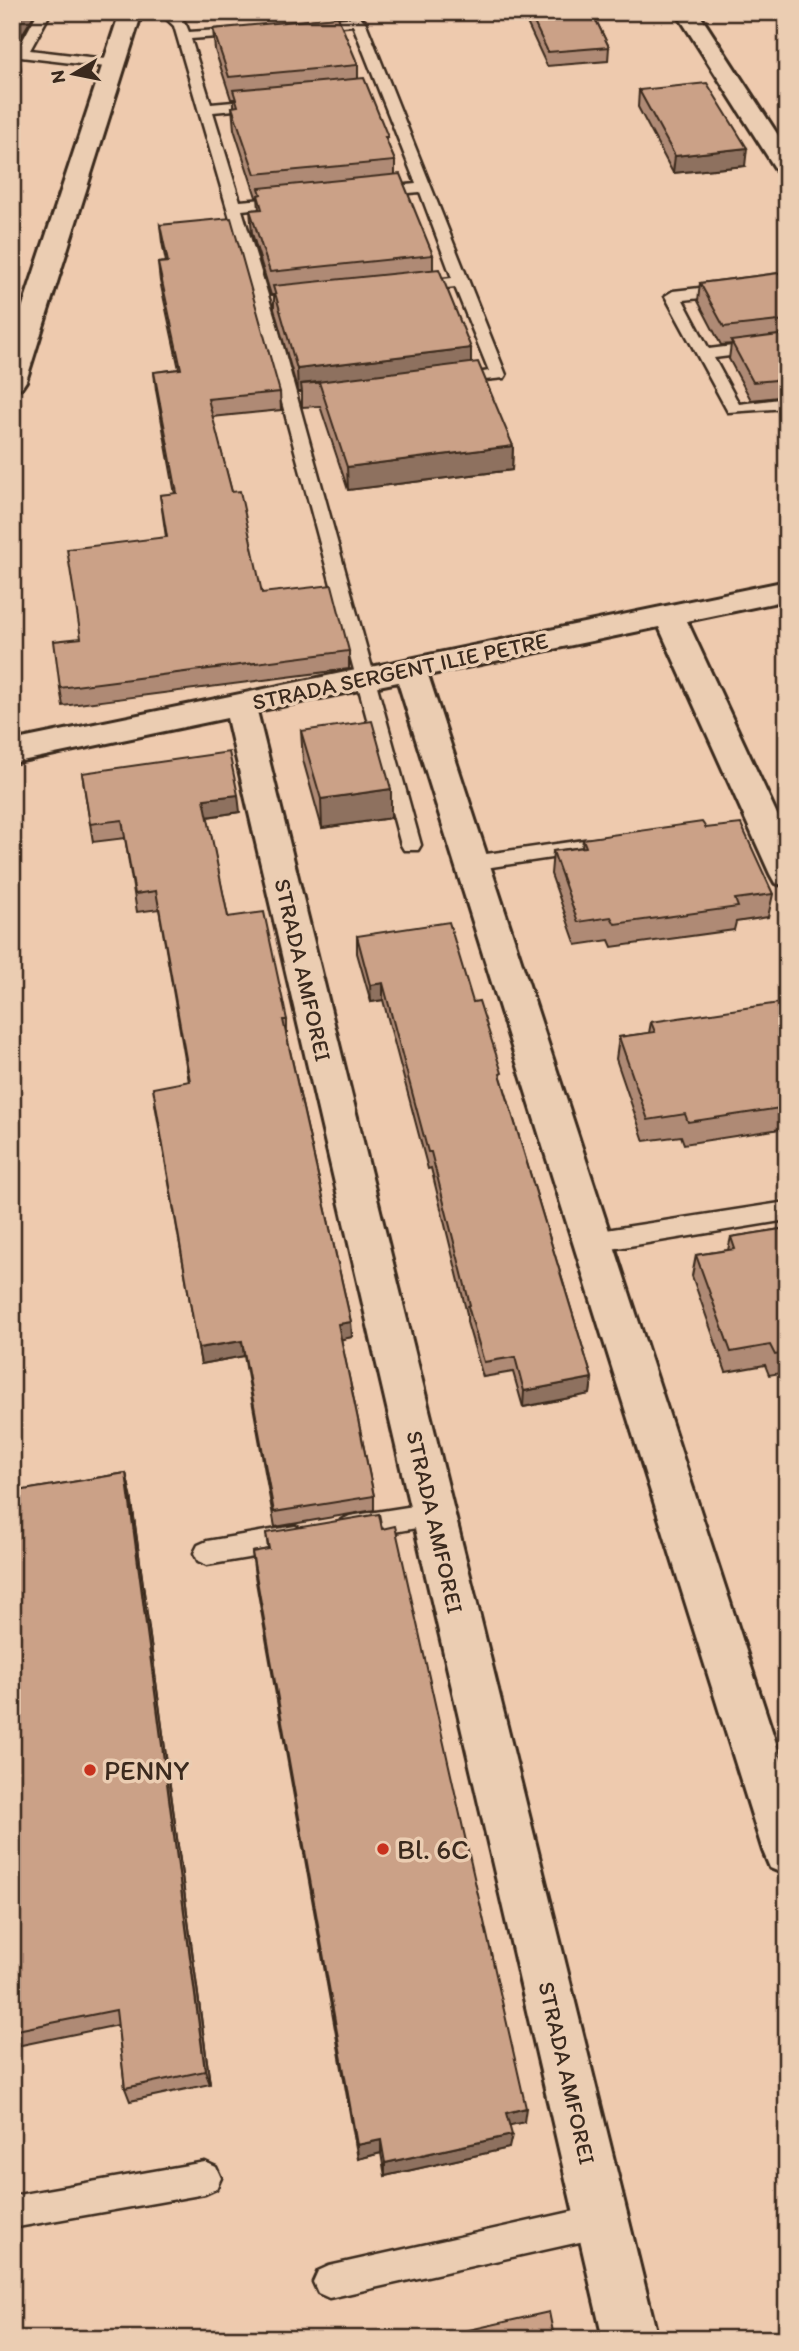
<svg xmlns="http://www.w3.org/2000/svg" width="799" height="2351" viewBox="0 0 799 2351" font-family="Itim,sans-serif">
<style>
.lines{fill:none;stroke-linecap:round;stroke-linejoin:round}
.service-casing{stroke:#3b2a1e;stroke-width:5}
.minor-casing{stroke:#3b2a1e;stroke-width:6}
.tertiary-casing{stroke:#3b2a1e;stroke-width:6}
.service{fill:#ebcdb2;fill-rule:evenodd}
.minor{fill:#ebcdb2;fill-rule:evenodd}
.tertiary{fill:#ebcdb2;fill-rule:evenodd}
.wall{fill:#af8a74;stroke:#3b2a1e;stroke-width:2}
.shaded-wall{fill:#8e715e;stroke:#3b2a1e;stroke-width:2}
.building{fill:#cba187;stroke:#3b2a1e;stroke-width:2}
.poi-dot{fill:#c8321e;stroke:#ebcdb2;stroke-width:2.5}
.labels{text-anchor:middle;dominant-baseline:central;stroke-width:7;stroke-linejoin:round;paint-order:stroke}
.street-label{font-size:23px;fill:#3b2a1e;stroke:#ebcdb2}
.near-poi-label{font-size:28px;fill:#3b2a1e;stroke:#ebcdb2;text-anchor:start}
</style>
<rect width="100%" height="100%" fill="#eecaae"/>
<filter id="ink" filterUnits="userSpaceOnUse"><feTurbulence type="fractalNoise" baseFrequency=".0143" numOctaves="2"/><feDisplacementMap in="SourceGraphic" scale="14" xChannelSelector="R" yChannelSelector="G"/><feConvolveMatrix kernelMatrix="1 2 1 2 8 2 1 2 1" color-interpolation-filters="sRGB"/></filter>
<g filter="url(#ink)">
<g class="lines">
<defs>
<g id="service">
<path d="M38 12H51L30 50 114 60 121 64 114 68 12 56V48L18 49Z"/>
<path d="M159 12C174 12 184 16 189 32L248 28 250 31 243 35 191 39 211 104 266 99 273 103 266 107 213 112 240 201 290 197 297 201 290 205 242 210 278 328 421 845 418 850H404L401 845 262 328 174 26Z"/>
<path d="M358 17 365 21 506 375 504 378 447 384 445 381 447 378 489 371 455 287 414 292 406 287 414 282 452 278 420 192 376 196 369 192 376 188 416 184 353 25 312 29 305 25 312 21Z"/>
<path d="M787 278V288L683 300 709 349 787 339V349L714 358 739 404 787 398V408L728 412 665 296 673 291Z"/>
<path d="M584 840 591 842 594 847 591 852 472 870 465 868 462 863 465 858 472 856Z"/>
<path d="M787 1202V1220L593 1252 585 1249 581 1242 585 1235 593 1232Z"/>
<path d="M433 1503 442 1506 446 1514 442 1522 433 1525 350 1540 341 1536 337 1528 341 1520 350 1516Z"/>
<path d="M295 1526 304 1530 308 1538 304 1546 295 1550 207 1565 198 1561 194 1553 198 1545 207 1541Z"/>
<path d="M205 2162 216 2167 221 2178 216 2189 205 2194 12 2228V2196Z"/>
<path d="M602 2205 613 2210 618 2221 613 2232 602 2237 329 2298 318 2293 313 2282 318 2271 329 2266Z"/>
</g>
<g id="minor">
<path d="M676 12H698L787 149V175L778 173 775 168Z"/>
<path d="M787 581V600L687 621 787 836V886L775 883 770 874 659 627 428 675 787 1777V1875L770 1868 763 1851 398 682 257 711 658 2339H603L227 718 12 763V741Z"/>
</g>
<path id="tertiary" d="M120 12H142L26 381 22 387 12 389V339Z"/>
</defs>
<use href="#service" class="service-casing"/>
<use href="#minor" class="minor-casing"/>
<use href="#tertiary" class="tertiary-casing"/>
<use href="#service" class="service"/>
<use href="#minor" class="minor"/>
<use href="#tertiary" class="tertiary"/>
</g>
<g class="wall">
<path d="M12 12H36L15 46H12Z"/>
<path d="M522 12H592L609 47 608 61 547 66Z"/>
<path d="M213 29 358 65V79L395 161V175L433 255V269L471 363 513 446 512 470 348 490 320 406 302 407V392H298L274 309V295H271L252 233 250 210H259L258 197H256L234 129 232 107H234V99H231L215 50Z"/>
<path d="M639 90 745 166 673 173 638 107Z"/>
<path d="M160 225 280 392 281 410 212 417 232 492 262 593 349 651V669L63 706 60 688 81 638 166 537 160 495 175 494 156 390 154 372 179 369 160 281 158 263 166 262 162 242Z"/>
<path d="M787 272V396L751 400 729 359 731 344 721 345 698 301 700 283Z"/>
<path d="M301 731 391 818 322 828 303 760Z"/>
<path d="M82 773 240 812 207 817 228 917 287 1020V1037L351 1322 352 1337 341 1339 374 1496V1510L275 1527 244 1356 201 1364 155 1104 189 1082 159 909 137 912 125 838 93 842Z"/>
<path d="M706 828 773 894 768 917 736 922 734 930 612 947 609 940 576 945 551 874 553 851 582 847 583 839Z"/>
<path d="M357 936 473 1002 502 1080 592 1378 590 1394 523 1407 513 1372 483 1377 467 1322V1314L431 1168 428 1169 383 1000 371 1002 357 953Z"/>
<path d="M787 1010V1128L684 1144 681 1136 644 1141 616 1059 619 1037 649 1033 651 1022Z"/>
<path d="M787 1228V1372L769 1375 765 1365 726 1372 692 1276 696 1255 728 1250 731 1237Z"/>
<path d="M126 1473 131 1495 210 2084 130 2101 125 2088 118 2025 12 2047V1492Z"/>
<path d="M787 1509V1543L781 1527Z"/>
<path d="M266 1533 524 2122 509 2125V2148L385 2176 381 2153 358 2159 255 1576 252 1552 268 1549Z"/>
</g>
<g class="shaded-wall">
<path d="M22 12H36L15 46 13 27Z"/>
<path d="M18 51 21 70 12 94V67Z"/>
<path d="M747 148 745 166 673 173 675 156Z"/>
<path d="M471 348V371L301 384 302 392H298L297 369Z"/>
<path d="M513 446 512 470 348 490 347 467Z"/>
<path d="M391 789V818L322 828 321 799Z"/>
<path d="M238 795 240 812 206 817 204 799Z"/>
<path d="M383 983V1000L371 1002 370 985Z"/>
<path d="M351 1322 352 1337 339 1340 338 1324Z"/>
<path d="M242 1341 244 1356 201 1364 198 1348Z"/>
<path d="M592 1378 590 1394 523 1407 524 1391Z"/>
<path d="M126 1473 131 1495 210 2084 205 2071Z"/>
<path d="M526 2108 524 2122 503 2127 506 2113Z"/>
<path d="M512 2135 509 2148 385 2176V2163Z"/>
<path d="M381 2140V2153L358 2159 357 2145Z"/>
</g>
<g class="building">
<path d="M12 12H22L13 27H12Z"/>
<path d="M529 12H592L609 47 548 52Z"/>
<path d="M338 17 358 65 229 77 213 29Z"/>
<path d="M12 51H18L12 67Z"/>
<path d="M364 78 388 137H385L395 161 255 174 232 107 238 106 233 90Z"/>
<path d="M707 83 747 148 675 156 639 90Z"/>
<path d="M400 174 433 255 270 272 250 210 262 209 258 195 261 194 259 188Z"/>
<path d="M231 218 280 392 208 399 232 492 240 491 262 593 332 585 349 651 60 688 54 641 81 638 67 549 167 537 160 495 177 493 154 372 181 369 158 263 168 262 160 225Z"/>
<path d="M439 269 471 348 297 369 273 286Z"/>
<path d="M787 272V320L724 327 700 283Z"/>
<path d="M787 334V379L753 382 731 341Z"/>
<path d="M478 362 513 446 347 467 319 382 301 384Z"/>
<path d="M372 721 391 789 321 799 301 731Z"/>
<path d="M229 752 238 795 204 799 228 917 264 912 287 1020H283L351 1322 338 1324 374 1496 274 1512 242 1341 198 1348 153 1088 190 1081 156 891 135 894 122 820 90 824 82 773Z"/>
<path d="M702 822 706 828 741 824 773 894 735 899 738 907 615 924 611 917 578 922 553 851 586 847 583 839Z"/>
<path d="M449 922 473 1002 479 1001 502 1073 500 1074 592 1378 524 1391 515 1357 484 1362 468 1306 470 1305 431 1152H428L383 983 370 985 357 936Z"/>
<path d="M779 1003 783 1010H787V1107L688 1122 685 1114 648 1120 619 1037 655 1032 651 1022Z"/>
<path d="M787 1228V1353L775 1355 770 1345 731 1352 696 1255 735 1249 731 1237Z"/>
<path d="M126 1473 205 2071 125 2088 116 2010 12 2031V1492Z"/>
<path d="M379 1514 382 1529 395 1526 526 2108 506 2113 512 2135 385 2163 381 2140 357 2145 252 1552 269 1549 266 1533Z"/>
<path d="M549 2312 554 2337 576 2333 577 2339H429Z"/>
</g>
</g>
<g class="poi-dot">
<circle cx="90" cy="1770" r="7"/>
<circle cx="383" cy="1849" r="7"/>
</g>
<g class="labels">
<g class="street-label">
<text transform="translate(400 671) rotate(-12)">STRADA SERGENT ILIE PETRE</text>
<text transform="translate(303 970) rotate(77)">STRADA AMFOREI</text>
<text transform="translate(435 1522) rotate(77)">STRADA AMFOREI</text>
<text transform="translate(567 2073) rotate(77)">STRADA AMFOREI</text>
</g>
<g class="near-poi-label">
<text x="104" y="1770">PENNY</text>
<text x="397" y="1849">Bl. 6C</text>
</g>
</g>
<rect width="799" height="2351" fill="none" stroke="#ebcdb2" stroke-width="42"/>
<rect x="21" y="21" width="757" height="2309" fill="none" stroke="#3b2a1e" stroke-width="2.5" filter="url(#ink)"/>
<g transform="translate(74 74) rotate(260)" stroke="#ebcdb2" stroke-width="5" paint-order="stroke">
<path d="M0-5L12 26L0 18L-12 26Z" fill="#3b2a1e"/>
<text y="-10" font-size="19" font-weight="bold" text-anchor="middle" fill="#3b2a1e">N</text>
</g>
</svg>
